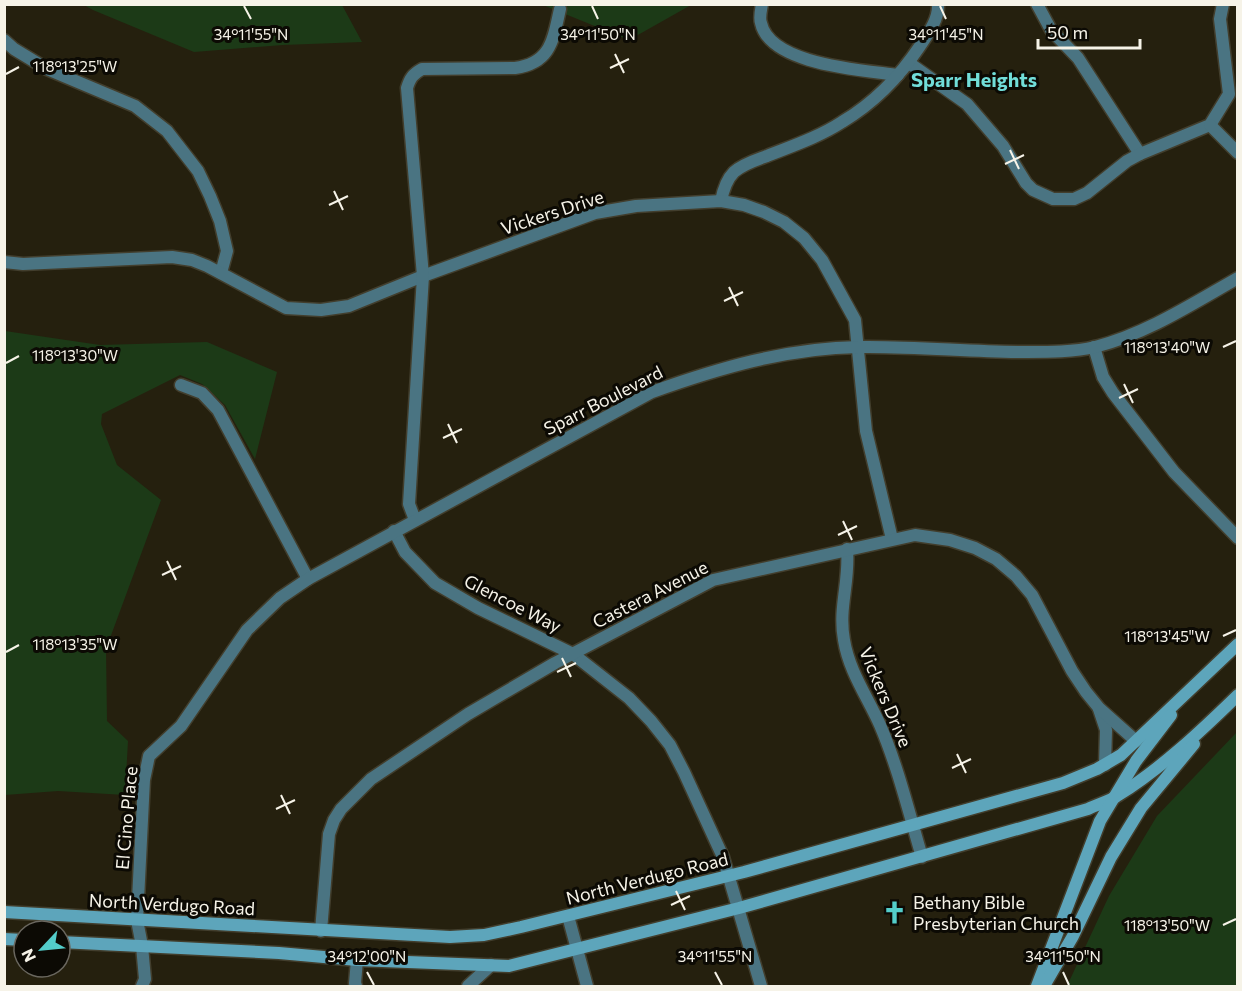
<svg xmlns="http://www.w3.org/2000/svg" width="1242" height="991" viewBox="0 0 1242 991" font-family="Commissioner,sans-serif">
<style>
.green{fill:#1c3a17}
.lines{fill:none;stroke-linecap:round;stroke-linejoin:round}
.minor-casing{stroke:#423e2d;stroke-width:15}
.tertiary-casing{stroke:#423e2d;stroke-width:15}
.secondary-casing{stroke:#423e2d;stroke-width:15}
.minor{stroke:#4a7482;stroke-width:12}
.tertiary{stroke:#4a7482;stroke-width:12}
.secondary{stroke:#5da5bb;stroke-width:12}
.ticks{fill:none;stroke:#f6f3e8;stroke-width:2}
.labels{text-anchor:middle;dominant-baseline:central;stroke-width:6;stroke-linejoin:round;paint-order:stroke}
.street-label{font-size:18px;fill:#f6f3e8;stroke:#0c0a04}
.poi-label{font-size:18px;fill:#f6f3e8;stroke:#0c0a04;text-anchor:start}
.neighbourhood-label{font-size:20px;font-weight:bold;fill:#71ddd9;stroke:#0c0a04}
.ticks-label{font-size:15px;text-anchor:middle;fill:#f6f3e8;stroke:#0c0a04;stroke-width:6;stroke-linejoin:round;paint-order:stroke}
</style>
<rect width="100%" height="100%" fill="#25200e"/>
<g class="green">
<path d="M84 5H342L362 42 283 45 194 52 93 10Z"/>
<path d="M543 5H691L629 40Z"/>
<path d="M5 331 100 345 207 342 277 372 255 459 225 405 202 384 180 375 102 414 101 424 117 465 161 500 106 649 107 721 128 741 125 795 58 791 5 795Z"/>
<path d="M1237 732V986H1067L1109 896 1157 816Z"/>
</g>
<g class="lines">
<defs>
<g id="minor">
<path d="M762 4C761 10 759 18 761 23 770 65 863 70 898 75"/>
<path d="M1037 4 1051 30 1078 58 1140 154"/>
<path d="M4 40 14 49 47 69 135 106 167 131 198 171 210 196 220 221 227 251 221 273"/>
<path d="M909 63 967 104 1003 146 1026 183 1033 190 1053 199H1074L1087 193 1127 161 1140 154 1210 125 1229 94 1220 19 1223 4"/>
<path d="M1210 125 1238 153"/>
<path d="M721 201C723 191 726 180 734 172 743 164 756 160 767 156 792 146 819 137 842 122 874 103 900 76 920 46 928 34 939 19 938 4"/>
<path d="M4 262 23 264 172 257 192 260 207 266 286 308 321 310 349 306 423 276 595 213 636 206 721 201 744 205 764 212 784 222 804 238 822 260 855 320 866 431 892 539"/>
<path d="M1094 347 1103 377 1113 393 1174 472 1238 538"/>
<path d="M181 385 202 393 218 410 308 579"/>
<path d="M415 520 409 504 423 276 407 88C410 78 413 74 422 69L515 68C551 63 553 40 560 9"/>
<path d="M394 531 405 552 435 583 478 608 573 654 629 698 651 721 670 745 684 772 723 857 761 986"/>
<path d="M847 549C850 581 838 608 844 640 849 671 867 696 880 725 898 767 909 813 922 857"/>
<path d="M1099 709 1106 730 1105 765"/>
<path d="M568 916 587 986"/>
<path d="M321 931 329 834 334 820 341 809 371 779 468 714 555 663 713 580 915 535 950 540 975 548 996 559 1016 576 1032 595 1072 671 1086 692 1099 708 1136 741"/>
<path d="M356 986 355 983 357 960"/>
<path d="M468 986 491 965"/>
</g>
<path id="tertiary" d="M142 986 145 979 142 946 137 920 144 780 149 756 181 726 247 630 280 598 308 579 652 392C719 368 787 348 859 347 915 346 971 352 1027 352 1049 352 1074 352 1095 347 1146 334 1192 304 1238 278"/>
<g id="secondary">
<path d="M4 912 450 937 484 935 521 927 744 872 1063 783 1097 769 1121 755 1238 644"/>
<path d="M4 939 24 940"/>
<path d="M60 942 279 953 357 960 509 966 739 908 1088 809C1097 804 1108 802 1117 796 1161 769 1201 731 1238 695"/>
<path d="M1037 986 1100 821 1136 761 1171 715"/>
<path d="M1044 986 1073 936 1111 857 1141 808 1194 744"/>
</g>
</defs>
<use href="#minor" class="minor-casing"/>
<use href="#tertiary" class="tertiary-casing"/>
<use href="#secondary" class="secondary-casing"/>
<use href="#minor" class="minor"/>
<use href="#tertiary" class="tertiary"/>
<use href="#secondary" class="secondary"/>
</g>
<path class="ticks" d="M244 6 251 19M592 6 598 19M940 6 946 19M615 54 624 73M610 68 629 59M6 74 19 67M1010 150 1019 169M1005 164 1024 155M334 191 343 210M329 205 348 196M729 287 738 306M724 301 743 292M1223 347 1236 341M6 363 19 356M1124 384 1133 403M1119 398 1138 389M448 424 457 443M443 438 462 429M843 521 852 540M838 535 857 526M167 561 176 580M162 575 181 566M1223 636 1236 630M6 652 19 645M562 658 571 677M557 672 576 663M957 754 966 773M952 768 971 759M281 795 290 814M276 809 295 800M676 891 685 910M671 905 690 896M1223 925 1236 919M367 972 374 985M715 972 722 985M1063 972 1069 985"/>
<defs>
<symbol id="church-bare" viewBox="-9 -9 18 18"><path d="M-1.2-6h2.4v3.5h3.3v2.4h-3.3V6h-2.4V-.1h-3.3v-2.4h3.3Z" fill="#53cdca" stroke="#0c0a04" stroke-width="2.5" paint-order="stroke"/></symbol>
</defs>
<g fill-rule="evenodd">
<use href="#church-bare" x="878" y="896" width="33" height="33"/>
</g>
<g class="labels">
<g class="street-label">
<text transform="translate(552 212) rotate(-18)">Vickers Drive</text>
<text transform="translate(603 400) rotate(-27)">Sparr Boulevard</text>
<text transform="translate(650 594) rotate(-27)">Castera Avenue</text>
<text transform="translate(513 603) rotate(27)">Glencoe Way</text>
<text transform="translate(886 697) rotate(67)">Vickers Drive</text>
<text transform="translate(126 818) rotate(-85)">El Cino Place</text>
<text transform="translate(647 878) rotate(-14)">North Verdugo Road</text>
<text transform="translate(172 904) rotate(3)">North Verdugo Road</text>
</g>
<g class="poi-label">
<text x="913" y="902">Bethany Bible<tspan x="913" dy="21">Presbyterian Church</tspan></text>
</g>
<g class="neighbourhood-label">
<text x="974" y="79">Sparr Heights</text>
</g>
</g>
<g class="ticks-label">
<text x="251" y="40">34°11'55"N</text>
<text x="598" y="40">34°11'50"N</text>
<text x="946" y="40">34°11'45"N</text>
<text x="75" y="72">118°13'25"W</text>
<text x="1167" y="353">118°13'40"W</text>
<text x="75" y="361">118°13'30"W</text>
<text x="1167" y="642">118°13'45"W</text>
<text x="75" y="650">118°13'35"W</text>
<text x="1167" y="931">118°13'50"W</text>
<text x="367" y="962">34°12'00"N</text>
<text x="715" y="962">34°11'55"N</text>
<text x="1063" y="962">34°11'50"N</text>
</g>
<rect width="1242" height="991" fill="none" stroke="#f6f3e8" stroke-width="12"/>
<g transform="translate(42 949) rotate(244)"><circle r="28" fill="#0c0a04" stroke="#6a675f" stroke-width="1.5"/>
<path d="M0-4.5L10 22L0 15L-10 22Z" fill="#53cdca"/>
<text y="-9" font-size="16" font-weight="bold" text-anchor="middle" fill="#f6f3e8">N</text>
</g>
<path d="M1038 39v9h102v-9" fill="none" stroke="#f6f3e8" stroke-width="3"/>
<text x="1047" y="39" font-size="18" fill="#f6f3e8" stroke="#0c0a04" stroke-width="4.5" paint-order="stroke">50 m</text>
</svg>
